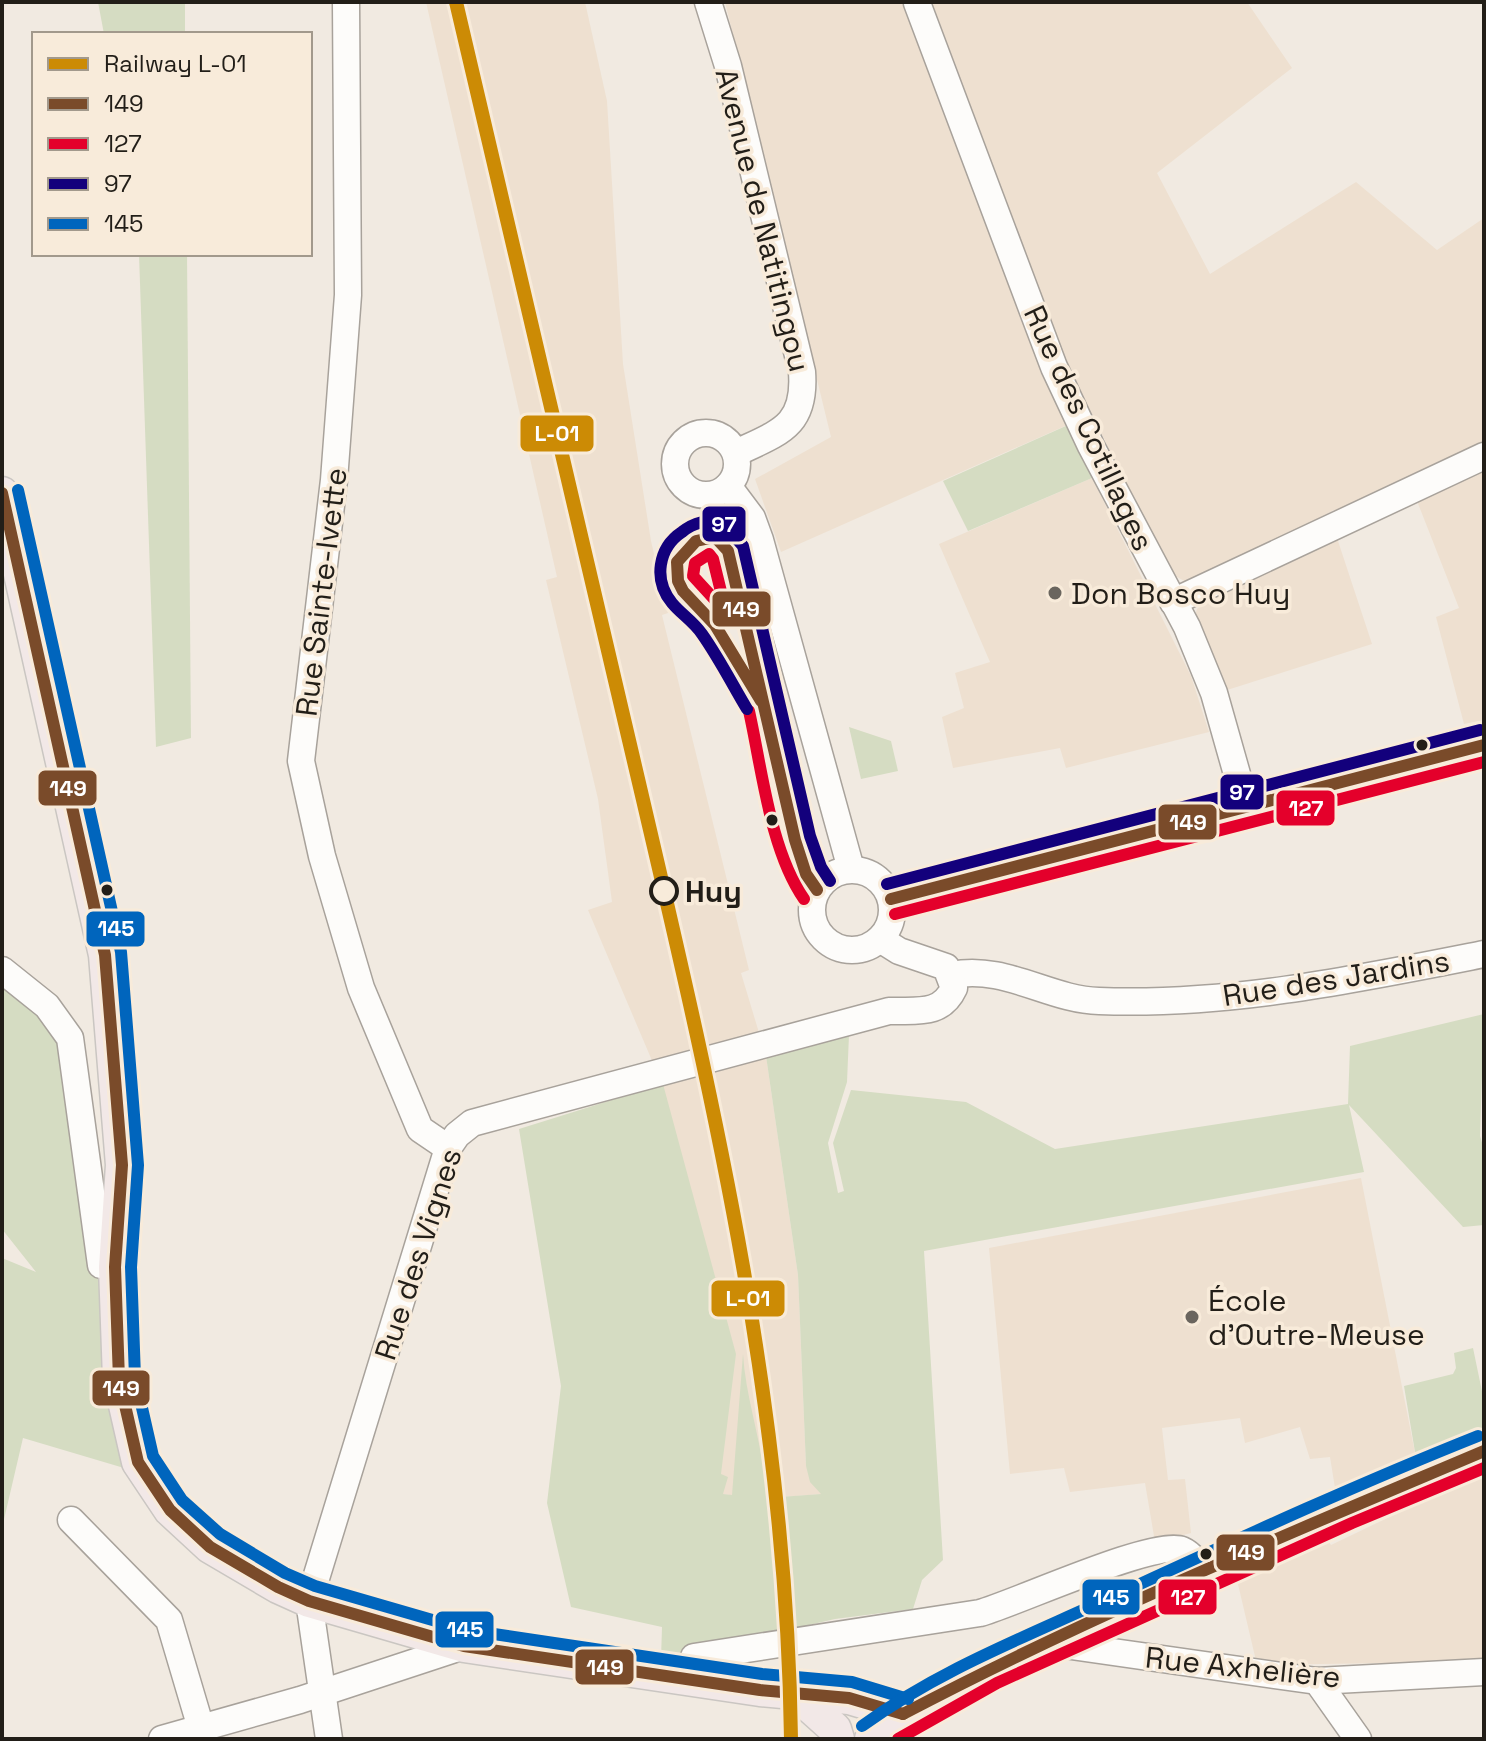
<svg xmlns="http://www.w3.org/2000/svg" width="1486" height="1741" viewBox="0 0 1486 1741" font-family="'Space Grotesk',sans-serif">
<style>
.built{fill:#eee0d0}
.green{fill:#d5dcc2}
.lines{fill:none;stroke-linecap:round;stroke-linejoin:round}
.minor-casing{stroke:#a8a29b;stroke-width:29}
.major-casing{stroke:#cac6c2;stroke-width:35}
.minor{stroke:#fdfcfa;stroke-width:26}
.major{stroke:#f2e8e7;stroke-width:32}
.bus-1-casing{stroke:#f8ebda;stroke-width:18}
.bus-2-casing{stroke:#f8ebda;stroke-width:18}
.bus-3-casing{stroke:#f8ebda;stroke-width:18}
.bus-4-casing{stroke:#f8ebda;stroke-width:18}
.bus-1{stroke:#7a4b2a;stroke-width:12}
.bus-2{stroke:#e4002b;stroke-width:12}
.bus-3{stroke:#13007c;stroke-width:12}
.bus-4{stroke:#0065bd;stroke-width:12}
.rail-1-casing{stroke:#f8ebda;stroke-width:20}
.rail-1{stroke:#cc8b05;stroke-width:14}
.poi-dot{fill:#6a655e;stroke:#f8ebda;stroke-width:3}
.bus-dot{fill:#221e18;stroke:#f8ebda;stroke-width:3}
.stop-dot{fill:#f8ebda;stroke:#221e18;stroke-width:4}
.labels{text-anchor:middle;dominant-baseline:central;stroke-width:7;stroke-linejoin:round;paint-order:stroke}
.street-label{font-size:30px;fill:#221e18;stroke:#f8ebda}
.poi-label{font-size:30px;fill:#221e18;stroke:#f8ebda;text-anchor:start}
.stop-label{font-size:30px;font-weight:bold;fill:#221e18;stroke:#f8ebda;text-anchor:start}
.line-badge{stroke:#f8ebda;stroke-width:3}
.badge-label{font-size:22px;text-anchor:middle;font-weight:bold;fill:#fff}
</style>
<rect width="100%" height="100%" fill="#f1eae1"/>
<g class="built">
<path d="M426 2H585L607 101 623 364 651 541 668 613 662 615 749 970 741 973 766 1056 798 1275 806 1466 822 1494 757 1499 723 1494 653 1063 588 910 612 902 598 799 546 580 557 577Z"/>
<path d="M725 2H1247L1292 68 1157 173 1210 274 1356 182 1437 250 1484 218V720L1464 724 1436 617 1459 608 1417 501 1344 527 1334 510 1206 579 1188 583 1168 572 1092 414 781 552 755 479 831 437Z"/>
<path d="M1092 478 1191 676 1209 732 1066 768 1060 748 953 768 942 717 964 708 955 673 990 662 939 544Z"/>
<path d="M1337 538 1372 644 1224 691 1194 619 1197 609 1204 602Z"/>
<path d="M1361 1178 1416 1458 1335 1488 1330 1457 1310 1459 1300 1427 1245 1443 1240 1418 1162 1428 1168 1480 1185 1479 1191 1533 1155 1542 1145 1483 1070 1492 1064 1468 1010 1474 989 1248Z"/>
<path d="M1484 1468V1665L1389 1669 1387 1663 1257 1665 1237 1580 1292 1554 1295 1557 1328 1541 1331 1545 1473 1477Z"/>
</g>
<g class="green">
<path d="M98 2H185V34H104Z"/>
<path d="M139 254H187L191 738 156 747Z"/>
<path d="M1068 425 1092 478 968 531 943 481Z"/>
<path d="M849 727 891 741 898 771 861 779Z"/>
<path d="M2 961 71 1018 124 1468 23 1438 2 1528V1258L36 1272 2 1229Z"/>
<path d="M1484 1014 1480 1136 1484 1149V1225L1463 1227 1349 1105 1364 1172 924 1251 943 1560 922 1580 913 1609 835 1619 661 1659 662 1627 571 1607 547 1503 561 1386 519 1129 663 1084 736 1354 721 1474 728 1477 723 1494 732 1495 743 1354C746 1403 765 1449 766 1498L821 1494 810 1482 806 1466 798 1275 766 1056 849 1035 847 1082 828 1143 838 1193 844 1191 833 1143 851 1090 966 1102 1055 1149 1348 1104 1350 1046Z"/>
<path d="M1473 1348 1484 1401V1434L1416 1458 1404 1386 1453 1374 1456 1368 1454 1353Z"/>
</g>
<g class="lines">
<defs>
<g id="minor">
<path d="M346 2 348 295 334 480 301 761 322 856 361 988 420 1129 448 1148"/>
<path d="M708 2 728 66 802 372C806 426 780 432 736 453"/>
<path d="M917 3 1054 367 1091 446 1187 627 1214 693 1246 806"/>
<circle cx="706" cy="464" r="31"/>
<path d="M728 486 752 518 760 540 851 869"/>
<path d="M1173 602 1484 456"/>
<circle cx="852" cy="910" r="40"/>
<path d="M891 899 1484 745"/>
<path d="M2 970 47 1006 70 1038 101 1265 115 1267"/>
<path d="M952 975C1004 964 1050 1000 1099 1001 1228 1006 1358 979 1484 954"/>
<path d="M71 1520 169 1620 201 1728"/>
<path d="M1050 1643 1317 1681 1484 1672"/>
<path d="M686 1680 694 1657 980 1613C1016 1603 1154 1539 1182 1550 1193 1555 1197 1564 1202 1573"/>
<path d="M1317 1681 1358 1739"/>
<path d="M162 1739 300 1700 464 1646"/>
<path d="M329 1739 309 1601 448 1148 457 1135 472 1123 889 1011C917 1010 941 1016 954 988L946 967 899 951 880 939"/>
</g>
<g id="major">
<path d="M2 493 105 955 122 1165 115 1267 119 1379 138 1462 170 1510 210 1547 278 1587 309 1601 464 1646 760 1690 849 1698 903 1714"/>
<path d="M797 1695 835 1729 838 1739"/>
<path d="M871 1739C944 1682 1034 1650 1118 1612 1239 1556 1360 1499 1484 1451"/>
</g>
</defs>
<use href="#minor" class="minor-casing"/>
<use href="#major" class="major-casing"/>
<use href="#minor" class="minor"/>
<use href="#major" class="major"/>
<defs>
<g id="bus-1">
<path d="M2 493 105 955 122 1165 115 1267 119 1379 138 1462 170 1510 210 1547 278 1587 309 1601 464 1646 760 1690 849 1698 903 1714"/>
<path d="M761 701 715 625 683 591 678 581 677 562 696 541 715 537 728 551 795 840 806 874 817 890"/>
<path d="M891 899 1484 745"/>
<path d="M903 1714C1091 1615 1288 1534 1484 1451"/>
</g>
<g id="bus-2">
<path d="M709 554 713 559 726 612 693 576 695 563Z"/>
<path d="M749 711C762 769 770 850 804 899"/>
<path d="M895 914 1484 762"/>
<path d="M898 1739 997 1683 1352 1523 1484 1468"/>
</g>
<g id="bus-3">
<path d="M747 709C732 684 719 658 702 634 693 621 681 614 672 603 653 580 658 548 682 532 693 523 709 518 723 523L743 546 810 836 821 867 830 881"/>
<path d="M887 884 1480 730"/>
</g>
<g id="bus-4">
<path d="M18 490 121 952 138 1165 131 1267 135 1377 153 1456 182 1500 220 1534 285 1573 315 1586 467 1630 762 1674 852 1682 908 1699"/>
<path d="M862 1726C940 1669 1028 1636 1116 1595 1236 1540 1355 1485 1478 1436"/>
</g>
</defs>
<use href="#bus-1" class="bus-1-casing"/>
<use href="#bus-2" class="bus-2-casing"/>
<use href="#bus-3" class="bus-3-casing"/>
<use href="#bus-4" class="bus-4-casing"/>
<use href="#bus-1" class="bus-1"/>
<use href="#bus-2" class="bus-2"/>
<use href="#bus-3" class="bus-3"/>
<use href="#bus-4" class="bus-4"/>
<defs>
<path id="rail-1" d="M456 2C518 268 581 534 643 800 716 1112 787 1417 791 1739"/>
</defs>
<use href="#rail-1" class="rail-1-casing"/>
<use href="#rail-1" class="rail-1"/>
</g>
<g class="poi-dot">
<circle cx="1055" cy="593" r="8"/>
<circle cx="1192" cy="1317" r="8"/>
</g>
<g class="bus-dot">
<circle cx="1422" cy="745" r="7"/>
<circle cx="772" cy="820" r="7"/>
<circle cx="107" cy="890" r="7"/>
<circle cx="1206" cy="1554" r="7"/>
</g>
<circle class="stop-dot" cx="664" cy="891" r="13"/>
<g class="labels">
<g class="street-label">
<text transform="translate(763 220) rotate(76)">Avenue de Natitingou</text>
<text transform="translate(1089 428) rotate(65)">Rue des Cotillages</text>
<text transform="translate(321 592) rotate(-83)">Rue Sainte-Ivette</text>
<text transform="translate(1336 978) rotate(-9)">Rue des Jardins</text>
<text transform="translate(418 1254) rotate(-72)">Rue des Vignes</text>
<text transform="translate(1243 1667) rotate(6)">Rue Axhelière</text>
</g>
<g class="poi-label">
<text x="1071" y="593">Don Bosco Huy</text>
<text x="1208" y="1300">École<tspan x="1208" dy="34">d’Outre-Meuse</tspan></text>
</g>
<g class="stop-label">
<text x="685" y="891">Huy</text>
</g>
</g>
<g class="line-badge">
<rect x="519" y="414" width="76" height="39" rx="8" fill="#cc8b05"/>
<rect x="701" y="505" width="46" height="38" rx="8" fill="#13007c"/>
<rect x="711" y="590" width="61" height="38" rx="8" fill="#7a4b2a"/>
<rect x="37" y="769" width="61" height="38" rx="8" fill="#7a4b2a"/>
<rect x="1219" y="773" width="46" height="38" rx="8" fill="#13007c"/>
<rect x="1275" y="789" width="61" height="38" rx="8" fill="#e4002b"/>
<rect x="1157" y="803" width="61" height="38" rx="8" fill="#7a4b2a"/>
<rect x="85" y="910" width="61" height="38" rx="8" fill="#0065bd"/>
<rect x="710" y="1279" width="76" height="39" rx="8" fill="#cc8b05"/>
<rect x="91" y="1369" width="60" height="38" rx="8" fill="#7a4b2a"/>
<rect x="1215" y="1533" width="61" height="39" rx="8" fill="#7a4b2a"/>
<rect x="1157" y="1578" width="61" height="38" rx="8" fill="#e4002b"/>
<rect x="1081" y="1578" width="60" height="38" rx="8" fill="#0065bd"/>
<rect x="434" y="1610" width="61" height="39" rx="8" fill="#0065bd"/>
<rect x="574" y="1648" width="61" height="38" rx="8" fill="#7a4b2a"/>
</g>
<g class="badge-label">
<text x="557" y="441">L-01</text>
<text x="724" y="532">97</text>
<text x="741" y="617">149</text>
<text x="68" y="796">149</text>
<text x="1242" y="800">97</text>
<text x="1306" y="816">127</text>
<text x="1188" y="830">149</text>
<text x="116" y="936">145</text>
<text x="748" y="1306">L-01</text>
<text x="121" y="1396">149</text>
<text x="1246" y="1560">149</text>
<text x="1188" y="1605">127</text>
<text x="1111" y="1605">145</text>
<text x="465" y="1637">145</text>
<text x="605" y="1675">149</text>
</g>
<rect width="1486" height="1741" fill="none" stroke="#221e18" stroke-width="8"/>
<rect x="32" y="32" width="280" height="224" fill="#f8ebda" stroke="#a2998c" stroke-width="2"/>
<rect x="48" y="58" width="40" height="12" fill="#cc8b05" stroke="#a2998c" stroke-width="2"/>
<text x="104" y="72" font-size="24" fill="#221e18">Railway L-01</text>
<rect x="48" y="98" width="40" height="12" fill="#7a4b2a" stroke="#a2998c" stroke-width="2"/>
<text x="104" y="112" font-size="24" fill="#221e18">149</text>
<rect x="48" y="138" width="40" height="12" fill="#e4002b" stroke="#a2998c" stroke-width="2"/>
<text x="104" y="152" font-size="24" fill="#221e18">127</text>
<rect x="48" y="178" width="40" height="12" fill="#13007c" stroke="#a2998c" stroke-width="2"/>
<text x="104" y="192" font-size="24" fill="#221e18">97</text>
<rect x="48" y="218" width="40" height="12" fill="#0065bd" stroke="#a2998c" stroke-width="2"/>
<text x="104" y="232" font-size="24" fill="#221e18">145</text>
</svg>
